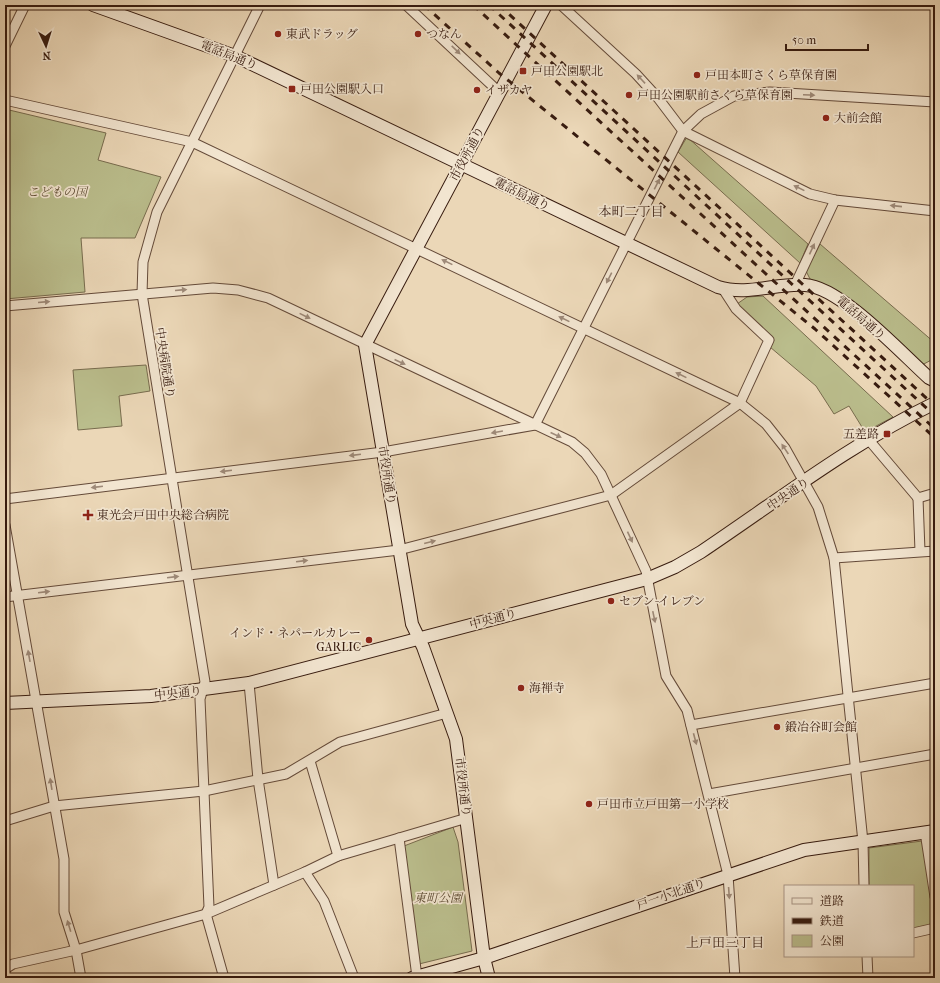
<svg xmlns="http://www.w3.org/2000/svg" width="940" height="983" viewBox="0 0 940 983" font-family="'IM FELL French Canon','Noto Serif JP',serif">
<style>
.park{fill:#babd8c;stroke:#786c4e}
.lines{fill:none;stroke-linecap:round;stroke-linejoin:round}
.street-casing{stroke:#644a39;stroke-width:11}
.secondary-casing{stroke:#371b0f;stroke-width:14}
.street{stroke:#f2e5d0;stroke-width:9}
.secondary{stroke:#f2e5d0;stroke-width:12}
.rail{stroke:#371b0f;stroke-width:3;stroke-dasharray:7 7;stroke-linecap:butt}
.oneway{fill:#9e8a79}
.poi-dot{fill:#8f2418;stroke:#f2e5d0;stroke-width:1.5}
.labels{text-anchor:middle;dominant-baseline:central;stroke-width:3.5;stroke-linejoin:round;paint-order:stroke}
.poi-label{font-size:12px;fill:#371b0f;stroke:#f2e5d0;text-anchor:start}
.street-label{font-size:12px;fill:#371b0f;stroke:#f2e5d0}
.park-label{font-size:12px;font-style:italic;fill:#5e4c34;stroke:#f2e5d0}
.neighbourhood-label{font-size:13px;fill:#371b0f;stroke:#f2e5d0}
</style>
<rect width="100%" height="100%" fill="#ebd7b7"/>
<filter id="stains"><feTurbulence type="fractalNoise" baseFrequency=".005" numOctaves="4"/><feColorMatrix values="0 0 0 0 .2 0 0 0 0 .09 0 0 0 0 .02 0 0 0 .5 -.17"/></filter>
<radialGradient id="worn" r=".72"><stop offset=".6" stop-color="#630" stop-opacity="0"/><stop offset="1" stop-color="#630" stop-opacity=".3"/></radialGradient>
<g class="park">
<path d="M5 109 106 133 98 160 161 177 135 238H81L85 292 5 299Z"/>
<path d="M687 137 808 244 800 263 678 152Z"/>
<path d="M820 244 935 343V358L922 365 837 291 810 279 806 271Z"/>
<path d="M763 296 893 417 865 432 849 406 834 414 816 386 770 347 774 340 737 304 747 297Z"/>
<path d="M146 365 150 391 119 396 122 426 78 430 73 370Z"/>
<path d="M453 827 458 842 472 951 419 964 404 846Z"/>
<path d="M922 841 935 925 913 930V886H869V848Z"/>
</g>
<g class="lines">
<defs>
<g id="street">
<path d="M406 5 499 92"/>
<path d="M561 5 636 74 658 98 683 131 810 194 835 200 935 211"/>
<path d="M5 46 25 5"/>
<path d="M5 100 192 142 740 403 766 424 785 448 818 507 834 558 863 842 864 886"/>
<path d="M795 285 835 200"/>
<path d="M5 306 213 288 238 290 268 298 572 442 585 453 601 474 646 571 666 676 687 710 728 875 735 978"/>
<path d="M868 439 918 498 935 493"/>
<path d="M918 498 920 551"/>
<path d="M5 499 383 452 535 425 683 131 701 114 734 96 770 92 935 102"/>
<path d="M5 525 64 859V912L76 950 81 978"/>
<path d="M834 558 935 551"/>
<path d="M5 597 399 550 611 495 740 403 769 340 736 309 723 289"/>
<path d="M249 683 258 779 274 885"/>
<path d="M691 725 935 683"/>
<path d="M310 761 338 856"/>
<path d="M709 794 935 754"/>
<path d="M5 821 54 806 204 791 286 774 340 742 447 713"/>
<path d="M925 832 935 897"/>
<path d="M399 838 417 977"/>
<path d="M305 872 324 901 354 978"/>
<path d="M913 933 935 928"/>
<path d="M867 956 868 978"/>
<path d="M5 969 13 964 76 950 206 914 305 872 338 856 467 818"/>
<path d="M224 978 206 914 209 907 200 699 205 682 142 294 143 262 157 212 260 5"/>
</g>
<g id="secondary">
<path d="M93 5 235 56 718 287C748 296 775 283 805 285 841 287 901 353 929 378L935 381"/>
<path d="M5 703 151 696 249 683 647 579 675 567 701 552C777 501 852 443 935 403"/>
<path d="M412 978 484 958 804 850 935 831"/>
<path d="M489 978 484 958 456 739 423 647 412 624 365 345 546 5"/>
</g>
</defs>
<use href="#street" class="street-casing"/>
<use href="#secondary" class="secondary-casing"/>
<use href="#street" class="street"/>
<use href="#secondary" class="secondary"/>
<g class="rail">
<path d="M424 5 499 73 815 329 935 438"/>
<path d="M473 5 935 429"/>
<path d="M489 5 935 416"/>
<path d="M499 5 935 406"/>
</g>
</g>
<defs><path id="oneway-solid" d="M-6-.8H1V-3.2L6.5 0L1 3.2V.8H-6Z"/></defs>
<g class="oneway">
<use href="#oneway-solid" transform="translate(456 50) rotate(44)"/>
<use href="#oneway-solid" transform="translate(641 79) rotate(-133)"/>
<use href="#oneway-solid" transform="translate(809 95) rotate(3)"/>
<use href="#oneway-solid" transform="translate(657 184) rotate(-63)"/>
<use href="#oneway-solid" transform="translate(799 188) rotate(-154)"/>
<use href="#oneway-solid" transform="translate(896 206) rotate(-174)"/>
<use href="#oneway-solid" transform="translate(812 249) rotate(-65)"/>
<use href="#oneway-solid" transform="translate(447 262) rotate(-154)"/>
<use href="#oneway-solid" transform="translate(609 278) rotate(117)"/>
<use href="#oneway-solid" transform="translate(181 290) rotate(-5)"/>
<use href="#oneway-solid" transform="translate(44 302) rotate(-5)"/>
<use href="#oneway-solid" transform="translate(305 316) rotate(26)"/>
<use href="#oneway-solid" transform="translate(564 319) rotate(-154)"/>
<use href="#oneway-solid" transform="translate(400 362) rotate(25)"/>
<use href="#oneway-solid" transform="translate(681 375) rotate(-154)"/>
<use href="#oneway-solid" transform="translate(497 432) rotate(170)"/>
<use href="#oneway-solid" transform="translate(556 435) rotate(25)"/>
<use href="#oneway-solid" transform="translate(785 449) rotate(-124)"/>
<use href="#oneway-solid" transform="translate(355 455) rotate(173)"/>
<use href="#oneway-solid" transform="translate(226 471) rotate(173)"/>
<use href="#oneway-solid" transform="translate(97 487) rotate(173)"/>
<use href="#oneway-solid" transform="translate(630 537) rotate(65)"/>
<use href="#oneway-solid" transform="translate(430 542) rotate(-14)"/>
<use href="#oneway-solid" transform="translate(302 561) rotate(-7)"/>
<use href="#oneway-solid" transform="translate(173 577) rotate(-7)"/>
<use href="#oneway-solid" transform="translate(44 592) rotate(-7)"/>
<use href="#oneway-solid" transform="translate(654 617) rotate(78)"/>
<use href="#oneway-solid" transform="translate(29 656) rotate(-100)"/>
<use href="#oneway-solid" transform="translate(695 739) rotate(75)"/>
<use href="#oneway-solid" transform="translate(51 784) rotate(-99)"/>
<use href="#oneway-solid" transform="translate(729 893) rotate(86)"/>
<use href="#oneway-solid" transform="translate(69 926) rotate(-107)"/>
</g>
<g class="poi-dot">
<circle cx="278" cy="34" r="4"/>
<circle cx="418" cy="34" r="4"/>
<rect x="519" y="67" width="8" height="8" rx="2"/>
<circle cx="697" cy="75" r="4"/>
<rect x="288" y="85" width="8" height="8" rx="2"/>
<circle cx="477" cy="90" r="4"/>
<circle cx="629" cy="95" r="4"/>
<circle cx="826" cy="118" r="4"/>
<rect x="883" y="430" width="8" height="8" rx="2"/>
<path d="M86 509h4v4h4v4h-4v4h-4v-4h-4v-4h4z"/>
<circle cx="611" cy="601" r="4"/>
<circle cx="369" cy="640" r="4"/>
<circle cx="521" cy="688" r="4"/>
<circle cx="777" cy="727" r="4"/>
<circle cx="589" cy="804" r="4"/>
</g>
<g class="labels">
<g class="poi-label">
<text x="286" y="34">東武ドラッグ</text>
<text x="426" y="34">つなん</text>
<text x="531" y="71">戸田公園駅北</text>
<text x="705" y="75">戸田本町さくら草保育園</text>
<text x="300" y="89">戸田公園駅入口</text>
<text x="485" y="90">イザカヤ</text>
<text x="637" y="95">戸田公園駅前さくら草保育園</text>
<text x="834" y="118">大前会館</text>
<text x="879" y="434" text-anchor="end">五差路</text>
<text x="97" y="515">東光会戸田中央総合病院</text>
<text x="619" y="601">セブン-イレブン</text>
<text x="361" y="633" text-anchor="end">インド・ネパールカレー<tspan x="361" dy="14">GARLIC</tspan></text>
<text x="529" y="688">海禅寺</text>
<text x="785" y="727">鍛冶谷町会館</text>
<text x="597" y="804">戸田市立戸田第一小学校</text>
</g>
<g class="street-label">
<text transform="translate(229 55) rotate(22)">電話局通り</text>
<text transform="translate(467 154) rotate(-62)">市役所通り</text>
<text transform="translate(522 194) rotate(26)">電話局通り</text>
<text transform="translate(861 318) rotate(41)">電話局通り</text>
<text transform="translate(165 363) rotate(81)">中央病院通り</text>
<text transform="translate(387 475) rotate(81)">市役所通り</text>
<text transform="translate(788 494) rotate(-34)">中央通り</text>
<text transform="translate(493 619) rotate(-15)">中央通り</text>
<text transform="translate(178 693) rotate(-6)">中央通り</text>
<text transform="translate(463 787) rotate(83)">市役所通り</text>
<text transform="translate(671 894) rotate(-19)">戸一小北通り</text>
</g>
<g class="park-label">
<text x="57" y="192">こどもの国</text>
<text x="438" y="898">東町公園</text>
</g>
<g class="neighbourhood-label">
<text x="631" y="211">本町二丁目</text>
<text x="725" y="942">上戸田三丁目</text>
</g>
</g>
<rect width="940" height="983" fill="none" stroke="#ebd7b7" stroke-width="20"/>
<rect x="6" y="6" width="928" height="971" fill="none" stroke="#371b0f" stroke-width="2"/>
<rect x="10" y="10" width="920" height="963" fill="none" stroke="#371b0f"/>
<rect x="784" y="885" width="130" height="72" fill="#f2e5d0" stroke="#a79483"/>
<rect x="792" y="898" width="20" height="6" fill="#f2e5d0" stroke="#a79483"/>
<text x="820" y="905" font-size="12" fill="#371b0f">道路</text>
<rect x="792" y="918" width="20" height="6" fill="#371b0f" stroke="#a79483"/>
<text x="820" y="925" font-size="12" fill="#371b0f">鉄道</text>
<rect x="792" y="935" width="20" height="12" fill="#babd8c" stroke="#a79483"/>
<text x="820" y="945" font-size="12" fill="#371b0f">公園</text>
<g transform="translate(46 46) rotate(176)" stroke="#f2e5d0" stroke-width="3" paint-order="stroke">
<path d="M0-3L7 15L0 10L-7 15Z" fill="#371b0f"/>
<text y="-6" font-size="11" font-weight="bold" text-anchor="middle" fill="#371b0f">N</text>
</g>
<path d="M786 44v6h82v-6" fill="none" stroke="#371b0f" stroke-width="2"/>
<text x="792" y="44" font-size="12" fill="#371b0f" stroke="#f2e5d0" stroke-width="3" paint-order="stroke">50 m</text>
<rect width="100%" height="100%" filter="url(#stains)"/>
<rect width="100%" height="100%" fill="url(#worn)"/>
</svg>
